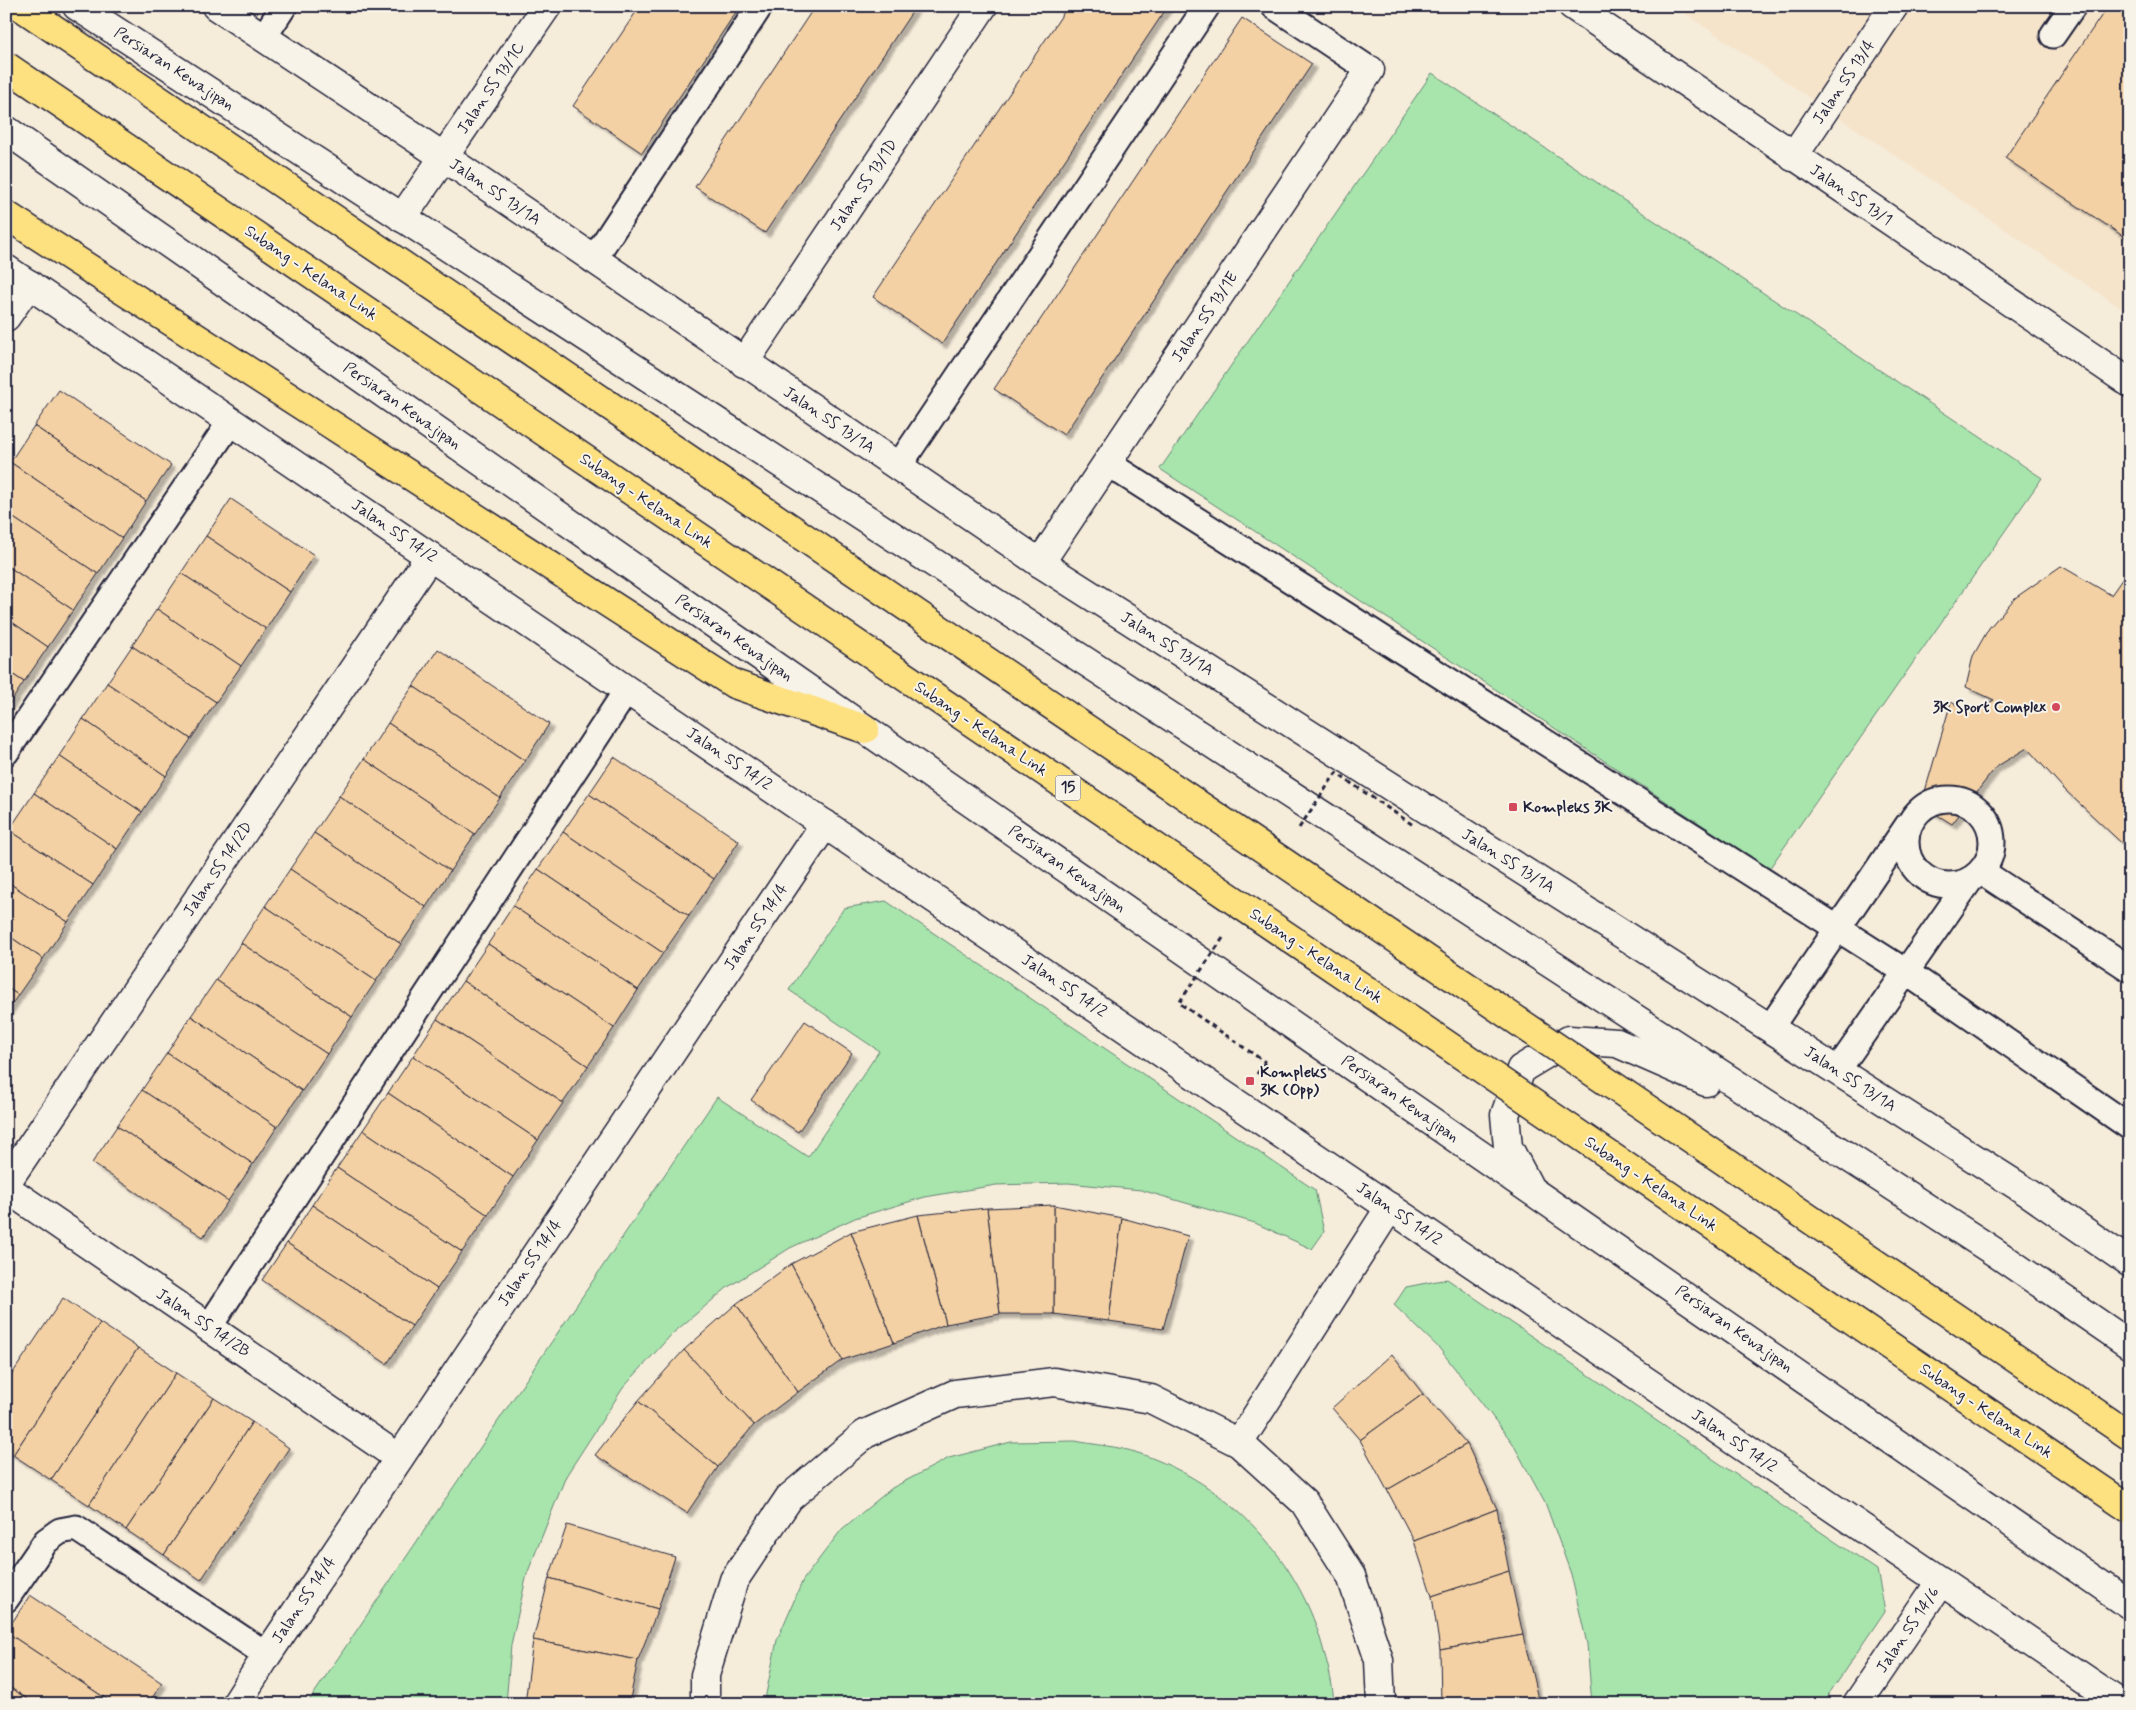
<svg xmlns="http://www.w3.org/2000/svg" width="2136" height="1710" viewBox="0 0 2136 1710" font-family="Mynerve,sans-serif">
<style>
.built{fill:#f5e4ca}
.green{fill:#a7e5ac;stroke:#648474}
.building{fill:#f3d1a4;stroke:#22223b;filter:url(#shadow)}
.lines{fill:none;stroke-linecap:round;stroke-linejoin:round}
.service-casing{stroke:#22223b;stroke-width:29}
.minor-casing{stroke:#22223b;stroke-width:31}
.secondary-casing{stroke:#22223b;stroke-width:31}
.motorway-casing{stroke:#22223b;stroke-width:31}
.path{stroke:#22223b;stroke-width:3;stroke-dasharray:5 4;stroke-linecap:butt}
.service{stroke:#f7f3e8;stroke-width:25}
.minor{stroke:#f7f3e8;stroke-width:28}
.secondary{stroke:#f7f3e8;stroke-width:28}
.motorway{stroke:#fde080;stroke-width:28}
.primary-bridge-casing{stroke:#22223b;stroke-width:31;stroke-linecap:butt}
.path-bridge{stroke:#22223b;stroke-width:3;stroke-dasharray:5 4;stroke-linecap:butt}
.primary-bridge{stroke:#fde080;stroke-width:28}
.poi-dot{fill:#d1495b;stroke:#f7f3e8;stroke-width:2}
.labels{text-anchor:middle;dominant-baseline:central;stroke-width:4;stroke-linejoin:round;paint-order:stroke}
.shield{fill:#f7f3e8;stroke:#62616f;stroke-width:1}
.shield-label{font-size:15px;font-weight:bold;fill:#22223b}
.street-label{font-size:16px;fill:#22223b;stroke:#f7f3e8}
.poi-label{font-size:16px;font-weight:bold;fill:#22223b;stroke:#f7f3e8;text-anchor:start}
</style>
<defs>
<filter id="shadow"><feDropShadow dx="4.5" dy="4.5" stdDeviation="1" flood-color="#0004"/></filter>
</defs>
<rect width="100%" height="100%" fill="#f6ecda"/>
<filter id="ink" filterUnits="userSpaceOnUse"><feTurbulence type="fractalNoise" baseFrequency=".02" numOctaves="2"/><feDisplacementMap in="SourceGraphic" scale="10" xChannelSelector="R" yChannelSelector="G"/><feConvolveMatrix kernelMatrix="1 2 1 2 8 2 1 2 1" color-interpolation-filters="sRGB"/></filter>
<g filter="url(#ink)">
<path class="built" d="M1674 6H2130V314Z"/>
<g class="green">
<path d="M1432 73 2042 478 1769 869 1160 469Z"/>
<path d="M886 901 1315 1190 1324 1232 1312 1249 1255 1223 1141 1190 1068 1183 996 1185 925 1197 855 1218 790 1248 728 1287 672 1334 623 1388 566 1476 527 1574 511 1645 506 1704H307L717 1097 808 1157 879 1051 789 990 844 908Z"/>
<path d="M1447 1279 1877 1570 1885 1611 1822 1704H1592L1587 1644 1571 1574 1546 1505 1512 1442 1439 1348 1394 1305 1406 1287Z"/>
<path d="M1075 1441C1095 1445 1118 1446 1138 1453 1229 1483 1301 1560 1324 1652 1329 1669 1333 1686 1334 1704H764L777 1640 803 1580 842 1529 892 1488 949 1458 1011 1442Z"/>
</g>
<g class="building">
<path d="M640 6H740L642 153 573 106Z"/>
<path d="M815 6H916L765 233 695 187Z"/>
<path d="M1068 6H1168L942 344 873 297Z"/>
<path d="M2108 6H2130L2129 240 2005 158Z"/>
<path d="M1242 18 1312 64 1064 435 994 389Z"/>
<path d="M59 390 171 465 146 501 34 426Z"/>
<path d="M34 426 146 501 122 538 10 462Z"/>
<path d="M10 462 122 538 98 574 6 513V468Z"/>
<path d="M231 499 314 555 290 592 206 536Z"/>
<path d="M6 513 98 574 73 610 6 565Z"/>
<path d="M206 536 290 592 266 629 181 573Z"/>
<path d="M6 565 73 610 48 647 6 618Z"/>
<path d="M2061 566 2111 595 2130 568V851L2064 789 2027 748 1996 767 1952 824 1921 805 1951 702 1972 713 1994 700 1966 687 1973 656 1989 628 2015 598Z"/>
<path d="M181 573 266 629 241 666 157 609Z"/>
<path d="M157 609 241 666 216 702 132 646Z"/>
<path d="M6 618 48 647 24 682 6 670Z"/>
<path d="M132 646 216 702 191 739 107 683Z"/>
<path d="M438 649 549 724 525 761 413 686Z"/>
<path d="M6 670 24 682 6 709Z"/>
<path d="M107 683 191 739 166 776 83 719Z"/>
<path d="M413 686 525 761 500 798 388 723Z"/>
<path d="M83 719 166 776 142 812 59 756Z"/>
<path d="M388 723 500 798 475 834 364 759Z"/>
<path d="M59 756 142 812 117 849 34 793Z"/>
<path d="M614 757 739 841 714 879 589 794Z"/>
<path d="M364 759 475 834 450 871 339 796Z"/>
<path d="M34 793 117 849 93 885 9 830Z"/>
<path d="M589 794 714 879 689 916 563 832Z"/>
<path d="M339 796 450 871 426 907 314 833Z"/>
<path d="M9 830 93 885 68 922 6 881V834Z"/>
<path d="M563 832 689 916 663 953 538 869Z"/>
<path d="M314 833 426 907 401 944 290 869Z"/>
<path d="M290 869 401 944 376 981 265 906Z"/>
<path d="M538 869 663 953 638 990 513 906Z"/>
<path d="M6 881 68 922 43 959 6 934Z"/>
<path d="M265 906 376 981 352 1017 241 943Z"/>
<path d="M513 906 638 990 614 1028 488 944Z"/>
<path d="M6 934 43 959 18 995 6 987Z"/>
<path d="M241 943 352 1017 327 1054 216 980Z"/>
<path d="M488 944 614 1028 588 1066 463 981Z"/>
<path d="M216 980 327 1054 302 1091 191 1016Z"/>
<path d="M463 981 588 1066 563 1103 437 1019Z"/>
<path d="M6 987 18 995 6 1013Z"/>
<path d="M191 1016 302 1091 277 1127 167 1053Z"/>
<path d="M437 1019 563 1103 538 1140 413 1056Z"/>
<path d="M805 1021 852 1053 798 1132 751 1100Z"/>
<path d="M167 1053 277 1127 253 1164 142 1090Z"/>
<path d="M413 1056 538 1140 513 1177 388 1093Z"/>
<path d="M142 1090 253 1164 228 1201 117 1126Z"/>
<path d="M388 1093 513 1177 488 1215 363 1130Z"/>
<path d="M117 1126 228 1201 203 1237 92 1163Z"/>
<path d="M363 1130 488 1215 462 1252 337 1168Z"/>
<path d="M337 1168 462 1252 437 1289 312 1205Z"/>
<path d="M312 1205 437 1289 412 1326 287 1243Z"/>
<path d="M1054 1205 1122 1218 1109 1321 1054 1314Z"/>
<path d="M1054 1205V1314H1000L987 1208Z"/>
<path d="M987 1208 1000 1314 946 1324 918 1215Z"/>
<path d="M918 1215 946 1324 894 1343 851 1232Z"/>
<path d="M1122 1218 1188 1236 1163 1329 1109 1321Z"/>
<path d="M851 1232 894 1343 842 1360 791 1264Z"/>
<path d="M287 1243 412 1326 387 1364 262 1280Z"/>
<path d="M791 1264 842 1360 798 1392 736 1304Z"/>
<path d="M63 1298 100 1323 13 1455 6 1450V1383Z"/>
<path d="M736 1304 798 1392 754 1425 684 1350Z"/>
<path d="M100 1323 138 1348 51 1480 13 1455Z"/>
<path d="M138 1348 176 1373 89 1505 51 1480Z"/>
<path d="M684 1350 754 1425 718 1467 638 1401Z"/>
<path d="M1392 1354 1423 1394 1360 1440 1332 1408Z"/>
<path d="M176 1373 214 1398 126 1530 89 1505Z"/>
<path d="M1423 1394 1467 1444 1387 1490 1360 1440Z"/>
<path d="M214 1398 252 1422 164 1555 126 1530Z"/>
<path d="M638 1401 718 1467 687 1513 595 1455Z"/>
<path d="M252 1422 289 1448 201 1580 164 1555Z"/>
<path d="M1467 1444 1497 1509 1414 1541 1387 1490Z"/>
<path d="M1497 1509 1509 1571 1432 1596 1414 1541Z"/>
<path d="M567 1525 675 1557 658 1609 549 1578Z"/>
<path d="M1509 1571 1523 1635 1440 1650 1432 1596Z"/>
<path d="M549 1578 658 1609 638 1660 533 1640Z"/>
<path d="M30 1595 162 1683 148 1704H114L6 1632Z"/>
<path d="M6 1632 114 1704H35L6 1685Z"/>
<path d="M1523 1635 1539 1703 1441 1704 1440 1650Z"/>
<path d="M533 1640 638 1660 629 1704H525Z"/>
<path d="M6 1685 35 1704H6Z"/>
</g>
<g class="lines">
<defs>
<g id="service">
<path d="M1274 6 1370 70"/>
<path d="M2053 35 2073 6"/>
<path d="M263 38 284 6"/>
<path d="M593 260 760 6"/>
<path d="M1107 463 1906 972 2130 1127"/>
<path d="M898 467 1207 6"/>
<path d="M6 752 231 421"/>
<circle cx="1949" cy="842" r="43"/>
<path d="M1981 871 2130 969"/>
<path d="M1770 1028 1908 825"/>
<path d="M1837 1071 1970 880"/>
<path d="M209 1327 627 690"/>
<path d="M6 1599 46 1541 60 1531 76 1528 267 1655"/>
</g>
<g id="minor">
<path d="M216 6 444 157 1040 563 2032 1195 2130 1263"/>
<path d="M1573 6 2130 383"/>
<path d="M1793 157 1894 6"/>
<path d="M402 218 547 6"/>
<path d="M6 269 2122 1704"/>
<path d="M6 317 29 284"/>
<path d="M744 363 983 6"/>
<path d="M1040 563 1370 70"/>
<path d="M6 1183 430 556"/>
<path d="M6 1188 399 1458"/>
<path d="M1239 1443 1390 1207"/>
<path d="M236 1704 267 1655 825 824"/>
<path d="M705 1704V1675L734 1580 789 1498 865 1434 955 1394 1054 1382 1151 1399 1239 1443 1304 1502 1351 1576 1379 1660 1381 1704"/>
<path d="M1857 1704 1941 1581"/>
</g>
<g id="secondary">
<path d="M77 6 1996 1253 2130 1345"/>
<path d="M6 130 865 729 2130 1605"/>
<path d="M1528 1185 1508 1147 1505 1115 1521 1069 1569 1040 1617 1043 1706 1082"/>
</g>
<path id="motorway" d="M6 215 734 684 865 729"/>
</defs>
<use href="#service" class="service-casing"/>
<use href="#minor" class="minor-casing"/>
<use href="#secondary" class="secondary-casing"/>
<use href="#motorway" class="motorway-casing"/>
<path class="path" d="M1257 1074 1265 1062"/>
<use href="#service" class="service"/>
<use href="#minor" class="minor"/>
<use href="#secondary" class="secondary"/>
<use href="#motorway" class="motorway"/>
<defs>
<g id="primary-bridge">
<path d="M20 6 2130 1436"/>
<path d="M6 66 2130 1509"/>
</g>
</defs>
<use href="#primary-bridge" class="primary-bridge-casing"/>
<g class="path-bridge">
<path d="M1299 828 1336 773 1413 825"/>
<path d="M1223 938 1179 1003 1265 1062"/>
</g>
<use href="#primary-bridge" class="primary-bridge"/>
</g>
</g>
<g class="poi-dot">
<circle cx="2056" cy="707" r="5"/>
<rect x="1508" y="802" width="10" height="10" rx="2.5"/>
<rect x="1245" y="1076" width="10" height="10" rx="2.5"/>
</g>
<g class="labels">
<rect class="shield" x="1055.5" y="775.5" width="25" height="25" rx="4"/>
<g class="shield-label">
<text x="1068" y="788">15</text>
</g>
<g class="street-label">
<text transform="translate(174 69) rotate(33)">Persiaran Kewajipan</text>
<text transform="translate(1844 82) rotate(-56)">Jalan SS 13/4</text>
<text transform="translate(491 88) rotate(-56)">Jalan SS 13/1C</text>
<text transform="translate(864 185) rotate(-56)">Jalan SS 13/1D</text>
<text transform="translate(495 192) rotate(34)">Jalan SS 13/1A</text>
<text transform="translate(1851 195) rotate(34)">Jalan SS 13/1</text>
<text transform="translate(311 273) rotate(34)">Subang - Kelana Link</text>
<text transform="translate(1205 317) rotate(-56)">Jalan SS 13/1E</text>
<text transform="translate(402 406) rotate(35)">Persiaran Kewajipan</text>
<text transform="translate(829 420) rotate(34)">Jalan SS 13/1A</text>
<text transform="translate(646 501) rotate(34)">Subang - Kelana Link</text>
<text transform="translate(394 531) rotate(34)">Jalan SS 14/2</text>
<text transform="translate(734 638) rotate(35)">Persiaran Kewajipan</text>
<text transform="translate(1167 644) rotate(32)">Jalan SS 13/1A</text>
<text transform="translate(981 729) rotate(34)">Subang - Kelana Link</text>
<text transform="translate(729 759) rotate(34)">Jalan SS 14/2</text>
<text transform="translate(1508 861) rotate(32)">Jalan SS 13/1A</text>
<text transform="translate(218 869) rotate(-56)">Jalan SS 14/2D</text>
<text transform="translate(1067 869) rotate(35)">Persiaran Kewajipan</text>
<text transform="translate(756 927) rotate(-56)">Jalan SS 14/4</text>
<text transform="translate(1316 956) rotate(34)">Subang - Kelana Link</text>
<text transform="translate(1064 986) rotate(34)">Jalan SS 14/2</text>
<text transform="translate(1850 1079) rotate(33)">Jalan SS 13/1A</text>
<text transform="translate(1400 1099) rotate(35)">Persiaran Kewajipan</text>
<text transform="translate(1651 1184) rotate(34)">Subang - Kelana Link</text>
<text transform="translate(1399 1214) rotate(34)">Jalan SS 14/2</text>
<text transform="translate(530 1263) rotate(-56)">Jalan SS 14/4</text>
<text transform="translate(203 1323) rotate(34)">Jalan SS 14/2B</text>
<text transform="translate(1734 1329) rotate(35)">Persiaran Kewajipan</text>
<text transform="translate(1986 1411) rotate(34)">Subang - Kelana Link</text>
<text transform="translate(1734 1441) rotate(34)">Jalan SS 14/2</text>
<text transform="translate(304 1600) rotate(-56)">Jalan SS 14/4</text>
<text transform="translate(1908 1630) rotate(-56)">Jalan SS 14/6</text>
</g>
<g class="poi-label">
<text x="2046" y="707" text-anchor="end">3K Sport Complex</text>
<text x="1523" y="807">Kompleks 3K</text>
<text x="1260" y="1072">Kompleks<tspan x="1260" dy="18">3K (Opp)</tspan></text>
</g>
</g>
<rect width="2136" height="1710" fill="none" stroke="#f7f3e8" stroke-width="25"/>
<rect x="12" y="12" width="2111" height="1685" fill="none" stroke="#22223b" stroke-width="2" filter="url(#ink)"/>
</svg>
